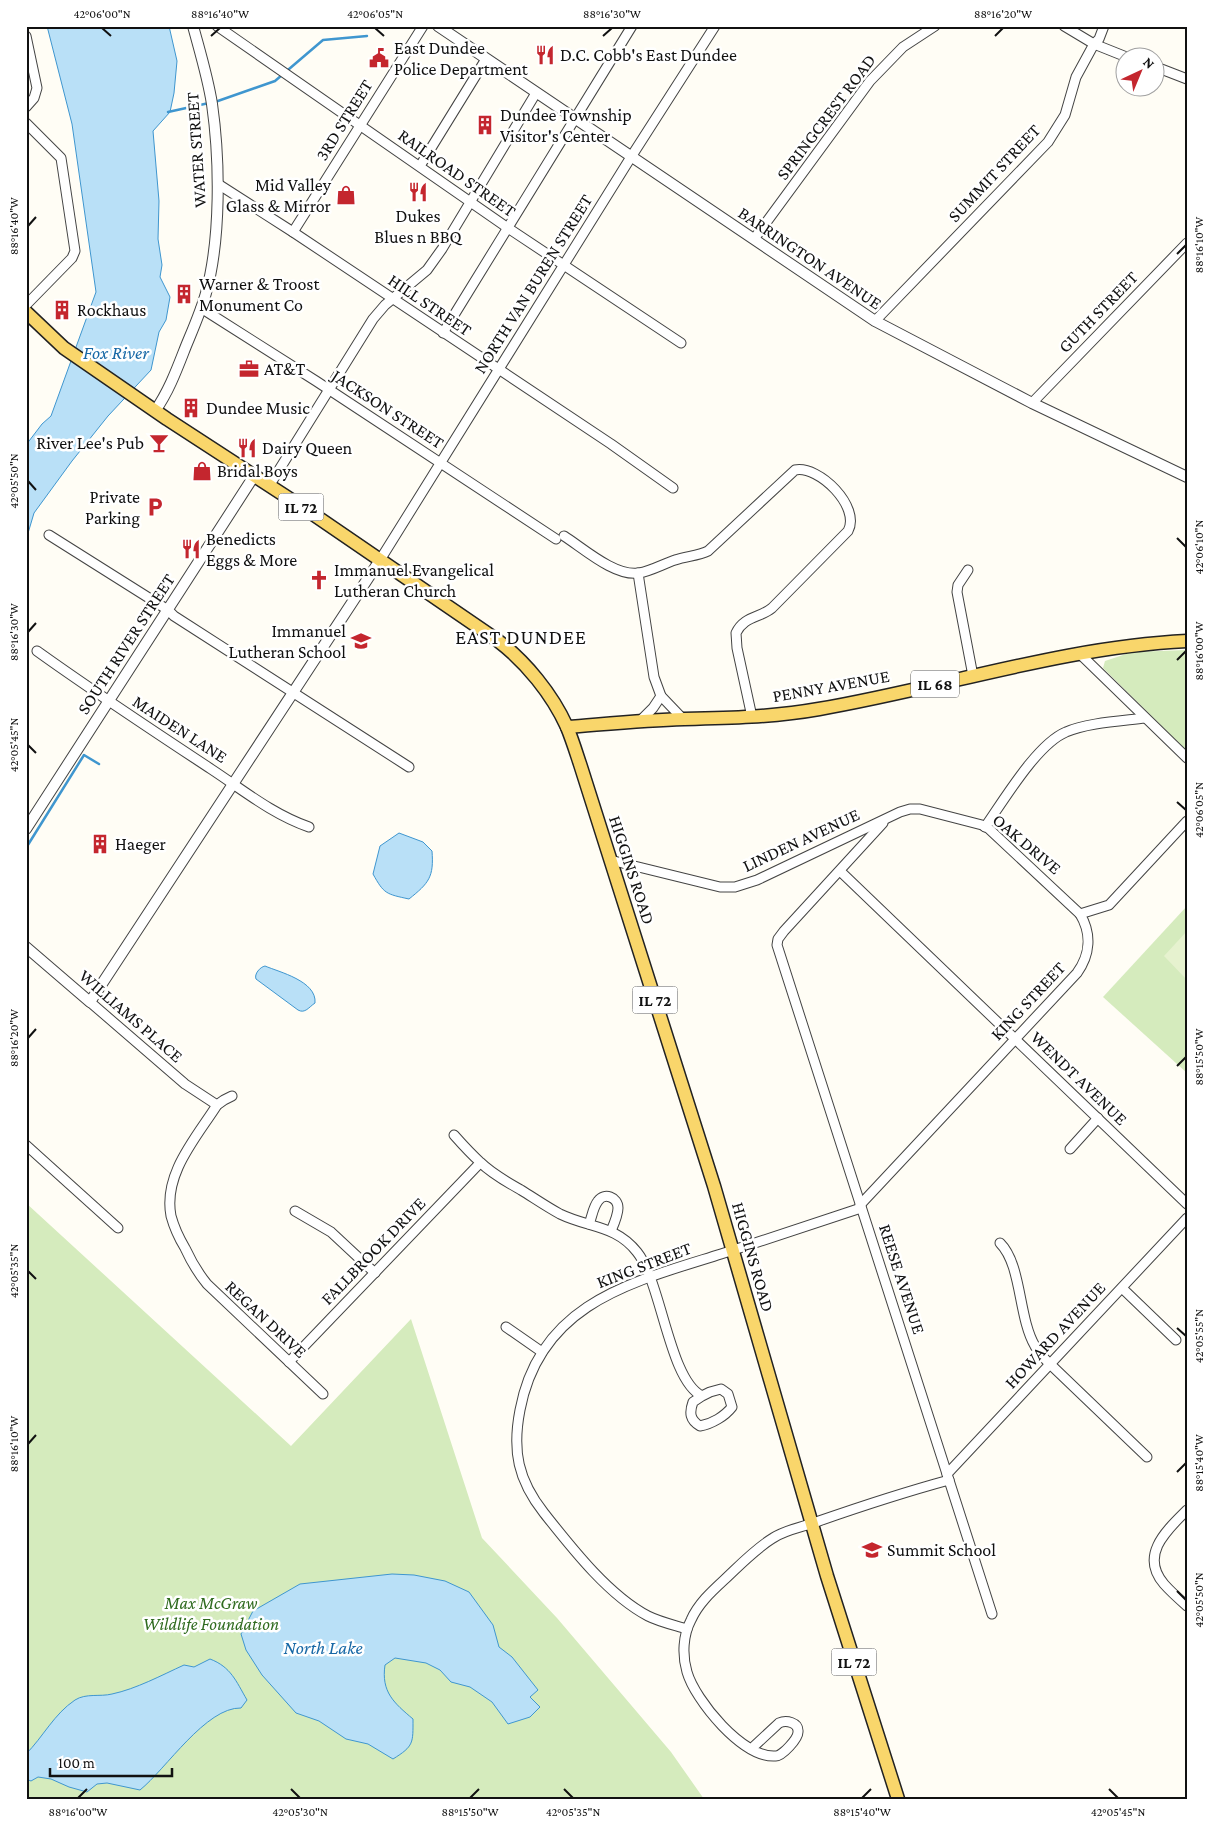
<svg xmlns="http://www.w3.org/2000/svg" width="1213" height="1825" viewBox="0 0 1213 1825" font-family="'Crimson Pro',serif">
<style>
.green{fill:#d5ebbd}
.pitch{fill:#e6f2cf}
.water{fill:#b9e0f7;stroke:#3f96cf}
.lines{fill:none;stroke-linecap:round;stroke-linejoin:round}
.stream{stroke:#3f96cf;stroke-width:2.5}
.minor-casing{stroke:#444;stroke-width:11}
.tertiary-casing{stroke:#444;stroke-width:12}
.primary-casing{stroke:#222;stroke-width:15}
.minor{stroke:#fff;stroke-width:9}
.tertiary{stroke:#fff;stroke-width:10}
.primary{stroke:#f9d66b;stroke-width:12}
.ticks{fill:none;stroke:#111;stroke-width:2}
.labels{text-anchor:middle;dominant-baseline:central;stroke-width:5;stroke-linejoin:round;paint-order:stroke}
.shield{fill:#fff;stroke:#585858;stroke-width:1}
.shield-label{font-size:16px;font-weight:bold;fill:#111}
.poi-label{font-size:18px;fill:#111;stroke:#fff;text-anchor:start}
.street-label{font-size:18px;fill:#111;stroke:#fff}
.park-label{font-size:18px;font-style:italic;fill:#2f6b1f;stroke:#fff}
.water-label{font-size:19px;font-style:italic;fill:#1768a6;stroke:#fff}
.quarter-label{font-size:20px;letter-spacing:1px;fill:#111;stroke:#fff}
.neatline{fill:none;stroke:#111;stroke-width:2}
.ticks-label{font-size:12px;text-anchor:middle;fill:#111}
</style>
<rect width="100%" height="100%" fill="#fffdf5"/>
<g class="green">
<path d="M1187 650V751L1103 668 1105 661 1132 652Z"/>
<path d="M1187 906V1073L1103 997Z"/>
<path d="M26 1203 291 1446 411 1319 482 1538 557 1618 671 1752 704 1799H26Z"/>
</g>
<path class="pitch" d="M1187 931V980L1164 956Z"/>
<g class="water">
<path d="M47 26H169L177 61 174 93 170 112 153 131 159 201 158 239 162 265 160 277 170 297 166 320 159 332 151 370 108 416 72 461 34 513 26 540V445L42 424 51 416 96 292 72 124Z"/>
<path d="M399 833 423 842 432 851C434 877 429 883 409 899 386 894 384 894 373 874L380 846Z"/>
<path d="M265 966C279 972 317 981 315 1003 309 1007 305 1014 298 1010L256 979C254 974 260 967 265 966Z"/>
<path d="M392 1574 414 1575 445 1581 469 1592 493 1625 499 1647 512 1657 538 1690 530 1697 540 1707 530 1717 508 1724 492 1702 470 1687 451 1682 440 1670 426 1663 395 1658 385 1665C381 1692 394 1703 413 1719 413 1743 414 1746 393 1759L368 1744 346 1739 319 1721 296 1713 262 1675 246 1650 241 1634 253 1611 300 1584Z"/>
<path d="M210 1659C231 1667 236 1681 247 1700L241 1708C206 1707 166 1769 140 1790L107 1783 97 1784 87 1792 69 1787 51 1779 38 1777 31 1781 26 1779V1754C43 1737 54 1714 75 1700 86 1693 100 1697 112 1694 136 1689 162 1675 184 1665L194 1667Z"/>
</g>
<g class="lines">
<g class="stream">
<path d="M215 102 275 81 323 40 367 36"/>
<path d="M168 112 209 103"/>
<path d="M26 848 84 755 99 764"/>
</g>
<defs>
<g id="minor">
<path d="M217 26 508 228 681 343"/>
<path d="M1064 26 1094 44 1129 58"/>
<path d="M26 36 37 88 34 98 26 107"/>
<path d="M1156 67 1187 79"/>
<path d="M26 123 61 158 75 251 72 258 26 305"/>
<path d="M420 166 486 59"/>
<path d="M218 184 293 232 611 444 673 488"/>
<path d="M293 232 423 26"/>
<path d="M754 239 870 81 903 47 935 26"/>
<path d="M201 308 316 381 556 539"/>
<path d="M875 321 1048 142 1065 115 1076 77 1094 44 1099 39 1104 26"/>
<path d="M443 333 632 26"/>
<path d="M1032 403 1187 243"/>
<path d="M269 486 373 319 385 305 427 270 442 249 536 93"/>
<path d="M49 535 168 610 174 616 409 767"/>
<path d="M564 536C583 548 615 577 639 573 651 571 663 564 675 560 686 556 698 556 708 551L795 470C819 465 861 507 848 531L772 608C760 618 744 616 736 633L737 648 752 717"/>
<path d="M380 560 631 157 715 26"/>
<path d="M968 570 958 585 957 592 973 676"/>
<path d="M638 573 654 677 661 696 683 719"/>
<path d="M37 651C94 692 152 730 211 769 243 790 272 814 309 827"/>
<path d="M1079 653 1187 758"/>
<path d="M639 722 653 708 661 696"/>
<path d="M883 823 784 931 778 939 777 945 992 1614"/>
<path d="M985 827C1004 800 1037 744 1066 732 1086 723 1121 721 1145 718"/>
<path d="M610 860 720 887H735L757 880 900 812 910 809H920L982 825 988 828 1080 914C1092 934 1090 955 1077 973L860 1205"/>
<path d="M840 871 1187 1204"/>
<path d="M1080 914 1109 905 1187 821"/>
<path d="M90 1002 185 1084 217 1105"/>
<path d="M232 1096 224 1100 217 1105C196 1138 163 1174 171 1216 174 1227 179 1238 185 1248 191 1261 198 1273 207 1284L323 1394"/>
<path d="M454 1135C462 1144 471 1154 480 1162 492 1174 507 1182 521 1190 534 1198 547 1207 560 1214 589 1228 616 1225 637 1252 662 1283 669 1380 702 1396L693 1402C689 1413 690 1420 700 1426 712 1424 725 1416 732 1407L728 1394 721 1389 710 1392 702 1396"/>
<path d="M26 1145 118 1228"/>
<path d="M1070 1149 1098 1118"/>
<path d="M295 1211 331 1232 375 1273"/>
<path d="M589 1224C592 1217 593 1207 598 1201 604 1192 618 1197 618 1208 618 1215 614 1224 611 1231"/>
<path d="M1000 1243C1022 1265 1018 1317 1035 1346 1038 1353 1045 1359 1050 1364L1147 1457"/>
<path d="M1122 1288 1176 1340"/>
<path d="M506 1327 542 1352"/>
<path d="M289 1362 480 1163"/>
<path d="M947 1474 1187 1218"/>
<path d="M1187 1510C1167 1530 1139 1555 1164 1584 1171 1592 1179 1599 1187 1606"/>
<path d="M687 1629C674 1625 660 1622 648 1616 608 1595 571 1547 544 1513 518 1480 512 1451 520 1410 540 1303 632 1282 721 1254 768 1239 815 1223 861 1208"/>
<path d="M751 1749 779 1723C786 1720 799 1722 798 1732 798 1739 782 1756 776 1756 743 1759 695 1700 687 1672 682 1655 683 1635 691 1620 698 1604 711 1592 724 1580 740 1565 755 1549 773 1538 787 1529 804 1527 819 1521 862 1506 905 1492 949 1480"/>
</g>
<g id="tertiary">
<path d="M438 26 875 321 1032 403 1187 477"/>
<path d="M155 411C169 391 177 369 186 346 193 329 201 311 206 293 221 238 220 160 212 104 208 78 200 52 193 26"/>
<path d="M26 829 254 476"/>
<path d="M26 947 90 1002 380 560"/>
</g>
<g id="primary">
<path d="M26 312 64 348 167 419 310 512 497 640C526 662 552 694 567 727 572 739 576 752 580 764L714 1186 827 1576 898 1799"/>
<path d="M567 727C606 724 645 720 684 719 729 718 774 717 819 709 942 688 1062 647 1187 641"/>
</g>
</defs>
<use href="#minor" class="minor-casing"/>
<use href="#tertiary" class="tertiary-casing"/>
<use href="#primary" class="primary-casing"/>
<use href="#minor" class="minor"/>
<use href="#tertiary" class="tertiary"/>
<use href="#primary" class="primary"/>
</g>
<path class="ticks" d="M102 28 111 36M375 28 384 36M211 36 220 28M603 36 612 28M995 36 1003 28M28 226 36 217M1177 254 1186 245M28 481 36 490M1177 538 1186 547M28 632 36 623M1177 660 1186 651M28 745 36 753M1177 802 1186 810M28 1038 36 1029M1177 1066 1186 1057M28 1271 36 1279M1177 1328 1186 1336M28 1444 36 1435M1177 1472 1186 1463M1177 1591 1186 1600M291 1789 300 1798M564 1789 573 1798M1109 1789 1118 1798M78 1798 87 1789M470 1798 479 1789M862 1798 871 1789"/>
<defs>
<symbol id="restaurant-bare" viewBox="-9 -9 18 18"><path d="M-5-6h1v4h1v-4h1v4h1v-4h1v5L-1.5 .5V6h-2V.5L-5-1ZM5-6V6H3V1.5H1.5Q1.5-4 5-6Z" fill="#c4262e" stroke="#fff" stroke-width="2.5" paint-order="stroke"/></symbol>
<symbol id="civic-bare" viewBox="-9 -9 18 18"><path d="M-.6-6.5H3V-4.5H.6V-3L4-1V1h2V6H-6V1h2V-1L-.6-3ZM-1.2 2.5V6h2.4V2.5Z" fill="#c4262e" stroke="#fff" stroke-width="2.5" paint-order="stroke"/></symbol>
<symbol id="building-bare" viewBox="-9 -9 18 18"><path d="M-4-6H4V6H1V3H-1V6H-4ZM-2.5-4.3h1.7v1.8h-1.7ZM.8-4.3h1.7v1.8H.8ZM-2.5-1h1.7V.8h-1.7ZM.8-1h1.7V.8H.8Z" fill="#c4262e" stroke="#fff" stroke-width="2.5" paint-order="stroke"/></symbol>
<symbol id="shop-bare" viewBox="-9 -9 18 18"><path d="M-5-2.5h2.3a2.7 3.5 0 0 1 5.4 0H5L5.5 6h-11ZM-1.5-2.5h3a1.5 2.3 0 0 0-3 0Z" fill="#c4262e" stroke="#fff" stroke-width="2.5" paint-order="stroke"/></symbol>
<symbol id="office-bare" viewBox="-9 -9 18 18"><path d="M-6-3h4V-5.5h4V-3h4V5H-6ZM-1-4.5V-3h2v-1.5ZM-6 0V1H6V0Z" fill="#c4262e" stroke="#fff" stroke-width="2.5" paint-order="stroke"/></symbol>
<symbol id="bar-bare" viewBox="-9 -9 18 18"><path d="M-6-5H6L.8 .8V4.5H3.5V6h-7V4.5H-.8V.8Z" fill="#c4262e" stroke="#fff" stroke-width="2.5" paint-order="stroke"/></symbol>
<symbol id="parking-bare" viewBox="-9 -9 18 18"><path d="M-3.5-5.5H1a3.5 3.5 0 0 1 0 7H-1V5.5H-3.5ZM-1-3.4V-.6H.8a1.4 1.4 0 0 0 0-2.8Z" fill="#c4262e" stroke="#fff" stroke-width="2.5" paint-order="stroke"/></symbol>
<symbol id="church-bare" viewBox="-9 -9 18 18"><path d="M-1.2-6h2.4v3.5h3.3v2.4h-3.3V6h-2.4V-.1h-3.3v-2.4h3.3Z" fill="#c4262e" stroke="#fff" stroke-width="2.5" paint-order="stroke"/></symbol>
<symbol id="school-bare" viewBox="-9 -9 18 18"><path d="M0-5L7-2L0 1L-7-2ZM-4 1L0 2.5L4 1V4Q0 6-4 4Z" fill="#c4262e" stroke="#fff" stroke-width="2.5" paint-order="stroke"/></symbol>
</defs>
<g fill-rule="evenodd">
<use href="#restaurant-bare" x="531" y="41" width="28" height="28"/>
<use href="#civic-bare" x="365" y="44" width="28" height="28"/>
<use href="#building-bare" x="471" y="111" width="28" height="28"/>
<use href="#restaurant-bare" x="404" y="178" width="28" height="28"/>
<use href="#shop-bare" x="332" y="181" width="28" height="28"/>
<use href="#building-bare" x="170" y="280" width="28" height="28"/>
<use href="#building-bare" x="48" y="296" width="28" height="28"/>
<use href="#office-bare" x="235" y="355" width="28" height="28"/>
<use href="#building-bare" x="177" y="394" width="28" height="28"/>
<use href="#bar-bare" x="145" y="429" width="28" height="28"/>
<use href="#restaurant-bare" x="233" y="434" width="28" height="28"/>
<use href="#shop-bare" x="188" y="457" width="28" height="28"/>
<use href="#parking-bare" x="141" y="493" width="28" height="28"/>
<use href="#restaurant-bare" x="177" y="535" width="28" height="28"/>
<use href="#church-bare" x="305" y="566" width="28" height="28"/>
<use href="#school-bare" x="347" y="627" width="28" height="28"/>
<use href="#building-bare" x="86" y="830" width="28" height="28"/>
<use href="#school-bare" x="858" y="1536" width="28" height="28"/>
</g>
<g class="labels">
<g class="shield">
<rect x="278.5" y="493.5" width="45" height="27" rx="4"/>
<rect x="911" y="670.5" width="48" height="27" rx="4"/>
<rect x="632.5" y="986.5" width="45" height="27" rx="4"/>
<rect x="831.5" y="1648.5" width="45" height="27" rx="4"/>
</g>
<g class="shield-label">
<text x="301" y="507">IL 72</text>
<text x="935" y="684">IL 68</text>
<text x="655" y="1000">IL 72</text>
<text x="854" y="1662">IL 72</text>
</g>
<g class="poi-label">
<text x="394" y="48">East Dundee<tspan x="394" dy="21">Police Department</tspan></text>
<text x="560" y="55">D.C. Cobb's East Dundee</text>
<text x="500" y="115">Dundee Township<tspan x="500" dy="21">Visitor's Center</tspan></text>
<text x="331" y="185" text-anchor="end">Mid Valley<tspan x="331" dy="21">Glass &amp; Mirror</tspan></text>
<text x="418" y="216" text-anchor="middle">Dukes<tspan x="418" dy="21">Blues n BBQ</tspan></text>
<text x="199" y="284">Warner &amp; Troost<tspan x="199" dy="21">Monument Co</tspan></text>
<text x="77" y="310">Rockhaus</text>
<text x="264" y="369">AT&amp;T</text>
<text x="206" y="408">Dundee Music</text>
<text x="144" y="443" text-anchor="end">River Lee's Pub</text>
<text x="262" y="448">Dairy Queen</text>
<text x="217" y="471">Bridal Boys</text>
<text x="140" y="497" text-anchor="end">Private<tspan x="140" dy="21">Parking</tspan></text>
<text x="206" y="539">Benedicts<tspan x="206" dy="21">Eggs &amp; More</tspan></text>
<text x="334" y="570">Immanuel Evangelical<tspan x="334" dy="21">Lutheran Church</tspan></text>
<text x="346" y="631" text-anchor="end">Immanuel<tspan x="346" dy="21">Lutheran School</tspan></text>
<text x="115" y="844">Haeger</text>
<text x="887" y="1550">Summit School</text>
</g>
<g class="street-label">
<text transform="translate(826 117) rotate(-53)">SPRINGCREST ROAD</text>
<text transform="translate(344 120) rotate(-58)">3RD STREET</text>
<text transform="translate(196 150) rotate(-94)">WATER STREET</text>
<text transform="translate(457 173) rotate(35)">RAILROAD STREET</text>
<text transform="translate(994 173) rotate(-47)">SUMMIT STREET</text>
<text transform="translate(810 258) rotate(34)">BARRINGTON AVENUE</text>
<text transform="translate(533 284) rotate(-58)">NORTH VAN BUREN STREET</text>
<text transform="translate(430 305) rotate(34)">HILL STREET</text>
<text transform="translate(1098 312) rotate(-46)">GUTH STREET</text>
<text transform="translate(388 409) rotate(33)">JACKSON STREET</text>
<text transform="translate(126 644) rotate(-57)">SOUTH RIVER STREET</text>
<text transform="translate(831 686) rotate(-10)">PENNY AVENUE</text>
<text transform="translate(180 729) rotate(33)">MAIDEN LANE</text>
<text transform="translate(801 840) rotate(-25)">LINDEN AVENUE</text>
<text transform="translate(1027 844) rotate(40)">OAK DRIVE</text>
<text transform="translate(632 870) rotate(72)">HIGGINS ROAD</text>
<text transform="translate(1028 1001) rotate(-47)">KING STREET</text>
<text transform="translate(131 1016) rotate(41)">WILLIAMS PLACE</text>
<text transform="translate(1079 1078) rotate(44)">WENDT AVENUE</text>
<text transform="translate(373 1251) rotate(-46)">FALLBROOK DRIVE</text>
<text transform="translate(753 1257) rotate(74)">HIGGINS ROAD</text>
<text transform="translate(644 1265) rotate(-21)">KING STREET</text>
<text transform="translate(902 1279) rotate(72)">REESE AVENUE</text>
<text transform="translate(266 1319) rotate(43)">REGAN DRIVE</text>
<text transform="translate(1055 1335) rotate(-47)">HOWARD AVENUE</text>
</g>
<g class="park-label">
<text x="211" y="1603">Max McGraw<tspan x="211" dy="21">Wildlife Foundation</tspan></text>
</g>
<g class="water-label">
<text x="116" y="352">Fox River</text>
<text x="323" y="1647">North Lake</text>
</g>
<g class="quarter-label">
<text x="521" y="637">EAST DUNDEE</text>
</g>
</g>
<rect width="1213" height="1825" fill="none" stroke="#ffffff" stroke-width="55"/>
<g transform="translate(1140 72) rotate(44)"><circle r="24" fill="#ffffff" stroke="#a0a0a0"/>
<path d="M0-4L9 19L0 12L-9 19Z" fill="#c4262e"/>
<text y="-8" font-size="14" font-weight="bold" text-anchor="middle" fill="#111111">N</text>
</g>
<path d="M50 1768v8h122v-8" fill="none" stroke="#111111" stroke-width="2.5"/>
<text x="58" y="1768" font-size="15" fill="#111111" stroke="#ffffff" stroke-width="4" paint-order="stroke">100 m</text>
<rect x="28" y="28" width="1158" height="1770" class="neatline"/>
<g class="ticks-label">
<text x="102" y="18">42°06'00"N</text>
<text x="220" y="18">88°16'40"W</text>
<text x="375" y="18">42°06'05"N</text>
<text x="612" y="18">88°16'30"W</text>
<text x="1003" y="18">88°16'20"W</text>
<text transform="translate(14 226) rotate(-90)" y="4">88°16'40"W</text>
<text transform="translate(1199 245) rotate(-90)" y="4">88°16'10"W</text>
<text transform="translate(14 481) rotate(-90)" y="4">42°05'50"N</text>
<text transform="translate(1199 547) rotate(-90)" y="4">42°06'10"N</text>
<text transform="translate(14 632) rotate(-90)" y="4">88°16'30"W</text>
<text transform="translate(1199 651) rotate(-90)" y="4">88°16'00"W</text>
<text transform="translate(14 745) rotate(-90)" y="4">42°05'45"N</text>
<text transform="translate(1199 810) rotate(-90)" y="4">42°06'05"N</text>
<text transform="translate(14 1038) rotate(-90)" y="4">88°16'20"W</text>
<text transform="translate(1199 1057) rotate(-90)" y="4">88°15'50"W</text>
<text transform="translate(14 1271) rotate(-90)" y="4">42°05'35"N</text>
<text transform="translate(1199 1336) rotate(-90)" y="4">42°05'55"N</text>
<text transform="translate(14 1444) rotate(-90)" y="4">88°16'10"W</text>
<text transform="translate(1199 1463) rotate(-90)" y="4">88°15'40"W</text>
<text transform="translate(1199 1600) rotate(-90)" y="4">42°05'50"N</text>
<text x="78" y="1816">88°16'00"W</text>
<text x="300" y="1816">42°05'30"N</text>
<text x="470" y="1816">88°15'50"W</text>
<text x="573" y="1816">42°05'35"N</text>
<text x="862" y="1816">88°15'40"W</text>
<text x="1118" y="1816">42°05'45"N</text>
</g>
</svg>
